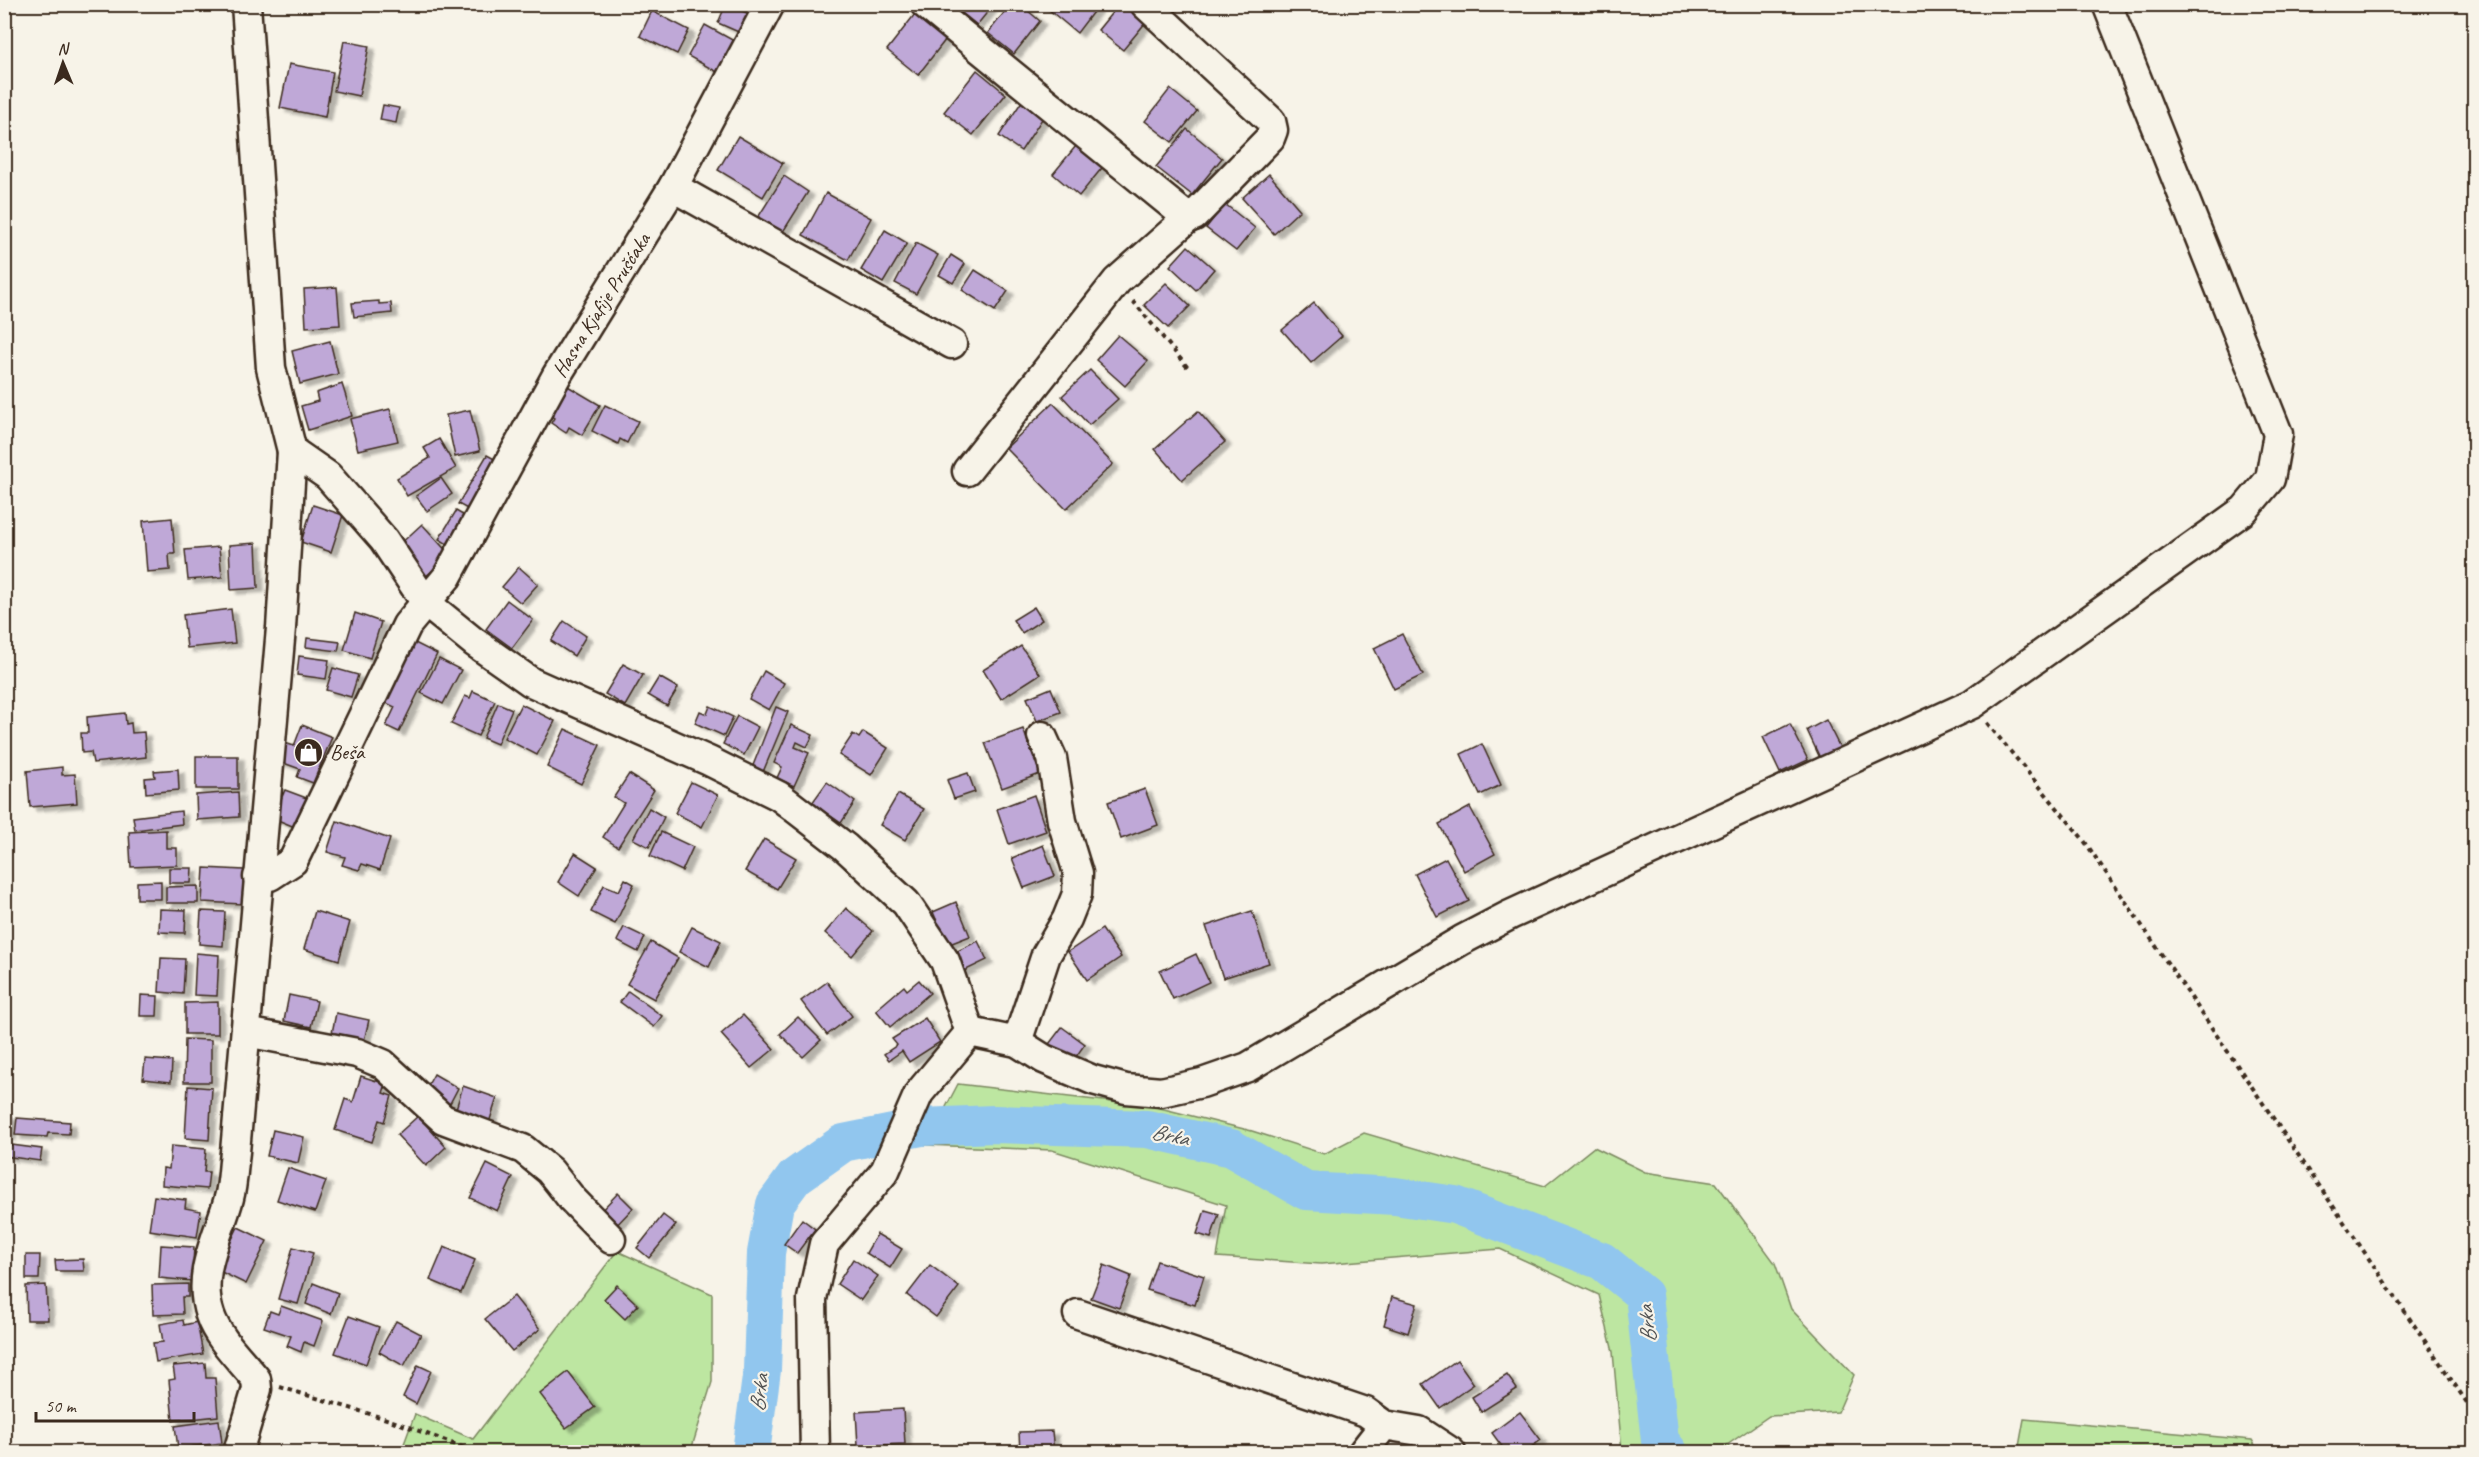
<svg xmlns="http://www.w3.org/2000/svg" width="2479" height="1457" viewBox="0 0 2479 1457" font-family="Caveat,sans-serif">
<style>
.green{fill:#bde6a1;stroke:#7c8860;stroke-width:1.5}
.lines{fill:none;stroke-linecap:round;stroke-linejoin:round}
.river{stroke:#91c6ee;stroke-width:38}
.building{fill:#bfa8d7;stroke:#3b2a1e;stroke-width:1.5;filter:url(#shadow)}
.minor-casing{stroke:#3b2a1e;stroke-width:33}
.path{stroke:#3b2a1e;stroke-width:4;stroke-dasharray:4.5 4.5;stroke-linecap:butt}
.minor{stroke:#f7f3e8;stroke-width:28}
.labels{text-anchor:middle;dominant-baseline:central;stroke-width:4.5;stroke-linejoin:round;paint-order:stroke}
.street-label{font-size:21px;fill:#3b2a1e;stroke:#f7f3e8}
.poi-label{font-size:21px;fill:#3b2a1e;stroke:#f7f3e8;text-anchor:start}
.water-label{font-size:22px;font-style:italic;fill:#505152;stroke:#f7f3e8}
</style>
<defs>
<filter id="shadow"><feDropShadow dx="6" dy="4" stdDeviation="1.5" flood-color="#0004"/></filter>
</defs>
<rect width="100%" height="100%" fill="#f7f3e8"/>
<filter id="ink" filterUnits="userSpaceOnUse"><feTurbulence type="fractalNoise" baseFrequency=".0167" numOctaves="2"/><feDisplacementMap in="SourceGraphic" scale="12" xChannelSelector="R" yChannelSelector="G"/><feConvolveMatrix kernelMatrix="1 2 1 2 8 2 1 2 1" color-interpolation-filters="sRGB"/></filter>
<g filter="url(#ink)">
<g class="green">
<path d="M958 1084 1156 1107 1252 1131 1324 1154 1364 1133 1545 1186 1594 1147 1645 1172 1716 1183 1775 1263 1791 1309 1854 1375 1838 1412 1769 1416 1727 1445 1734 1452H1622L1613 1352 1599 1295 1500 1249 1321 1264 1217 1257 1226 1205 1052 1150 926 1145Z"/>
<path d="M617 1251 712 1294V1382L692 1447 697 1452H401L415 1414 473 1439Z"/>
<path d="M2024 1419 2252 1440 2259 1452H2018Z"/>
</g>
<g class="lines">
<path class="river" d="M751 1452 762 1370 766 1253 775 1204 795 1177 843 1143 922 1127 994 1124 1147 1129 1231 1148 1306 1191 1395 1196 1455 1205 1602 1261 1644 1295 1660 1441 1669 1452"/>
</g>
<g class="building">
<path d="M726 4 752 15 743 34 718 23Z"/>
<path d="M951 4H994L977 25Z"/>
<path d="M1011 4H1020L1040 21 1014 54 988 33Z"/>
<path d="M1042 4H1099L1077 33Z"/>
<path d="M1119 4H1123L1146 22 1123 50 1098 30Z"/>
<path d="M652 11 689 30 677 54 640 36Z"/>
<path d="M915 14 946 39 918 75 887 50Z"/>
<path d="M705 25 736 42 719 73 688 56Z"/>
<path d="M344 41 369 46 359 96 334 91Z"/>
<path d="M289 64 333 72 325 117 280 108Z"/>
<path d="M977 70 1006 94 973 135 944 112Z"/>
<path d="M1170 89 1197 111 1172 142 1145 121Z"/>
<path d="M1022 101 1044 116 1021 151 999 136Z"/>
<path d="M383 105 399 108 396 123 380 120Z"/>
<path d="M1187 129 1222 158 1192 195 1156 167Z"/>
<path d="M738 136 783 163 763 197 718 170Z"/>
<path d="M1080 141 1106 163 1079 196 1053 174Z"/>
<path d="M1269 174 1300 210 1274 234 1242 198Z"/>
<path d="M784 176 808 192 781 235 757 219Z"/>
<path d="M826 193 871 218 848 260 803 235Z"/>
<path d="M1225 204 1255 228 1236 251 1206 228Z"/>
<path d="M885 230 907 243 883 283 861 270Z"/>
<path d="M916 243 938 255 916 294 895 283Z"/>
<path d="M1188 246 1214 269 1196 290 1170 266Z"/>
<path d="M951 255 965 264 953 283 939 275Z"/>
<path d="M975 270 1008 291 995 311 962 290Z"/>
<path d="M1166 283 1190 306 1168 328 1144 305Z"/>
<path d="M337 287 340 325 306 327 304 289Z"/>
<path d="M379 301V304L391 303 392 313 354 317 352 303Z"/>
<path d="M1314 303 1342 336 1311 363 1282 330Z"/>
<path d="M1118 335 1148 361 1125 386 1096 360Z"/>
<path d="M330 341 338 374 300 384 292 351Z"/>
<path d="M1090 370 1118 399 1089 425 1062 396Z"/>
<path d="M342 384 352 416 308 430 301 406 318 401 316 393Z"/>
<path d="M566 385 600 405 582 435 569 427 566 433 551 423 554 418 548 414Z"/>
<path d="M1053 403 1113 464 1066 509 1006 448Z"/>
<path d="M605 405 638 421 627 443 620 439 618 444 592 431Z"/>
<path d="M390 409 398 441 358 450 350 419Z"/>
<path d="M470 410 480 451 455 457 446 415Z"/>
<path d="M1198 411 1225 442 1182 480 1155 449Z"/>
<path d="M439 439 456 468 407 496 397 478 430 458 424 448Z"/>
<path d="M487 455 502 463 473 512 458 504Z"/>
<path d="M441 478 452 494 427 511 416 496Z"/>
<path d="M313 505 343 515 331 552 301 542Z"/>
<path d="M456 511 468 518 451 546 439 539Z"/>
<path d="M172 518 175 554H169L170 570 147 572 143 521Z"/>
<path d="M422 524 450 555 425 577 398 546Z"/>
<path d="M256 543 258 588 231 590 229 545Z"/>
<path d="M219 547 222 577 188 580 185 550Z"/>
<path d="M519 567 538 584 521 603 502 587Z"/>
<path d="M507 600 533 620 512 648 486 629Z"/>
<path d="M1034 607 1042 620 1022 633 1013 620Z"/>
<path d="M231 609 235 643 187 648 183 615Z"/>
<path d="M355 613 381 622 370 658 344 650Z"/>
<path d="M564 621 586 636 574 656 551 641Z"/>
<path d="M1402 634 1423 675 1394 689 1374 648Z"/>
<path d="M307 638 340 642 338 651 306 647Z"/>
<path d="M411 641 437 654 399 732 386 726 395 707 382 701Z"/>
<path d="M1021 646 1040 674 1001 699 983 670Z"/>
<path d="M299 656 329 660 326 679 297 675Z"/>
<path d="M439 659 461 670 443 704 421 693Z"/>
<path d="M623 664 643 675 625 706 605 694Z"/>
<path d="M333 668 358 675 351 697 326 690Z"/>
<path d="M764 671 784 683 769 710 749 699Z"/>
<path d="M659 677 678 688 667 706 648 695Z"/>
<path d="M1051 688 1061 712 1037 721 1027 698Z"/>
<path d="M473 691 495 701 478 736 451 724 465 696 470 698Z"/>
<path d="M498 703 512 709 497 744 483 738Z"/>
<path d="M521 704 555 721 537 755 504 738Z"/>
<path d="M710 706 733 717 724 736 695 723 700 711 707 714Z"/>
<path d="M776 707 788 712 763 772 752 768Z"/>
<path d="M125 713 126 724 131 723 132 733 144 732 146 757 93 763 91 752 82 753 81 733H88L87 717Z"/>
<path d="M737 716 758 727 744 755 723 744Z"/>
<path d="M1826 720 1840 748 1820 758 1807 730Z"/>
<path d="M1790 724 1808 760 1780 773 1763 737Z"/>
<path d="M302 725 332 737 313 783 297 777 300 769 278 761 285 743 294 746Z"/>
<path d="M791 725 813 735 807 747 797 742 795 747 809 753 794 786 777 778 782 767 774 763Z"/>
<path d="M565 729 600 745 581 784 547 767Z"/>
<path d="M1023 729 1040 774 1002 788 985 743Z"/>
<path d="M863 732 888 748 871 775 839 755 853 734 859 738Z"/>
<path d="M1482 744 1501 785 1480 795 1461 754Z"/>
<rect x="196" y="756" width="42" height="33"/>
<path d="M62 767V775L75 774 77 803 30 807 27 771Z"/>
<path d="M178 769 179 790 146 793 145 778 155 777 154 771Z"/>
<path d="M968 773 975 792 954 799 947 780Z"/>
<path d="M629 774 654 790 618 847 603 837 624 803 614 797Z"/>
<path d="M691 782 718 795 702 827 675 813Z"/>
<path d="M827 782 855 802 841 823 812 803Z"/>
<path d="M1145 789 1158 825 1121 839 1108 802Z"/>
<path d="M285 790 309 799 297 828 273 818Z"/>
<path d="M238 792 239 817 197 820 196 795Z"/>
<path d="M898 794 924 809 905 840 880 825Z"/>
<path d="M1034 795 1046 831 1009 844 997 809Z"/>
<path d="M1470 807 1495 854 1464 871 1439 824Z"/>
<path d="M649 808 664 817 649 847 633 839Z"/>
<path d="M181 811 182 824 135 830 133 817Z"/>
<path d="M337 821 390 839 380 870 362 864 359 870 342 865 345 857 327 852Z"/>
<path d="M166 830V848H177V865L131 867 129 832Z"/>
<path d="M661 832 693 847 682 871 650 856Z"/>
<path d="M764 839 796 858 777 889 745 871Z"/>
<path d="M1043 845 1055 876 1024 888 1012 858Z"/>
<path d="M575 853 597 867 579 896 558 882Z"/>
<path d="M1446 858 1469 901 1437 917 1415 874Z"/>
<path d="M169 868H192L191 883H169Z"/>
<path d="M204 868 244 870 242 904 202 902Z"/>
<path d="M625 879 634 884 615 924 591 912 604 885 619 891Z"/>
<path d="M161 881V899H137V882Z"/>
<path d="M198 886V903H166V887Z"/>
<path d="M956 902 970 936 947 945 933 912Z"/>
<path d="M846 908 873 931 852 956 825 933Z"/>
<path d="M160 909 186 910 185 933 159 932Z"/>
<path d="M201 911 225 912 223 946 199 944Z"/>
<path d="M315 911 350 922 339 960 304 949Z"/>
<path d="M1252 911 1269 963 1223 978 1206 926Z"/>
<path d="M624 927 645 937 638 952 617 941Z"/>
<path d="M692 927 721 941 709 967 679 952Z"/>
<path d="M1102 929 1121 957 1087 980 1068 952Z"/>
<path d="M978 941 987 960 960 973 951 954Z"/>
<path d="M651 942 678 958 654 999 627 984Z"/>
<path d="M196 953 219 955 217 996 194 995Z"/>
<path d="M1196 954 1209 982 1173 999 1160 971Z"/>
<path d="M161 958 185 959 183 994 159 992Z"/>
<path d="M919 980 930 993 890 1027 876 1010 904 986 907 990Z"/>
<path d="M827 982 852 1016 827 1035 801 1001Z"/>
<path d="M628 991 662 1016 654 1027 620 1002Z"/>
<path d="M141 995 158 996 157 1016H140Z"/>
<path d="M289 995 317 1001 311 1027 284 1021Z"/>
<path d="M218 1002V1034H185V1003Z"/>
<path d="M336 1013 369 1020 363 1045 331 1038Z"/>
<path d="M743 1015 774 1049 751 1068 721 1034Z"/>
<path d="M798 1017 821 1040 803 1057 780 1034Z"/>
<path d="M925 1018 940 1042 909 1062 902 1051 889 1060 884 1054 897 1045 892 1039Z"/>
<path d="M1062 1027 1085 1044 1070 1065 1046 1048Z"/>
<path d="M185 1039 211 1040V1082H184Z"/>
<path d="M145 1059 172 1061 171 1082 143 1079Z"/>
<path d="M434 1074 458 1088 446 1111 421 1098Z"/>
<path d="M361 1076 386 1084 383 1093 392 1096 384 1122 379 1120 372 1142 335 1130 345 1099 353 1102Z"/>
<path d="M188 1086 212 1088 209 1140 185 1138Z"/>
<path d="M463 1086 497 1098 488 1126 454 1115Z"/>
<path d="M4 1115 12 1116 10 1136H4Z"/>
<path d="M418 1116 446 1147 426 1166 397 1135Z"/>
<path d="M17 1118 70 1122 69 1134 48 1133 47 1137 15 1135Z"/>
<path d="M273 1130 304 1137 298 1163 267 1156Z"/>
<path d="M4 1144 42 1149 40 1161 4 1156Z"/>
<path d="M171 1146 206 1149 204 1172H209L207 1189 162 1185 163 1168 169 1169Z"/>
<path d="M487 1164 513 1177 497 1211 470 1198Z"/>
<path d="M288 1168 326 1181 315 1212 277 1200Z"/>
<path d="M618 1193 633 1208 613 1229 598 1214Z"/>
<path d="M154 1196 186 1200 185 1208 201 1211 197 1237 149 1230Z"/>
<path d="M1205 1210 1219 1214 1211 1238 1197 1234Z"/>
<path d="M663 1215 676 1225 649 1258 637 1248Z"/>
<path d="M802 1219 815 1229 797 1253 784 1244Z"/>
<path d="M238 1227 267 1241 246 1284 217 1270Z"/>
<path d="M877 1234 902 1249 890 1268 866 1253Z"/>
<path d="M161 1245 194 1247 192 1281 159 1278Z"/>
<path d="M293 1247 313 1253 298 1304 278 1299Z"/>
<path d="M444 1247 475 1260 461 1293 430 1280Z"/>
<path d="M26 1255H40L39 1279H26Z"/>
<path d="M83 1259 84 1271H56L55 1260Z"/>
<path d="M853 1259 878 1276 861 1300 837 1284Z"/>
<path d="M1157 1261 1204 1276 1195 1305 1147 1290Z"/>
<path d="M930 1265 959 1287 936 1317 907 1295Z"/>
<path d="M1104 1265 1131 1276 1119 1308 1091 1298Z"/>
<path d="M313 1283 338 1293 331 1314 306 1304Z"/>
<path d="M188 1284V1297H182L183 1314 153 1315 152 1285Z"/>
<path d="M46 1285 48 1320H27L26 1286Z"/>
<path d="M617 1285 638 1305 625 1319 604 1299Z"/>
<path d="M514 1296 540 1329 512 1351 485 1319Z"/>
<path d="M1392 1297 1417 1304 1408 1333 1384 1325Z"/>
<path d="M281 1306 323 1321 314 1346 304 1342 301 1352 287 1346 291 1336 264 1327 270 1311 278 1314Z"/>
<path d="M349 1316 379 1327 366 1364 335 1353Z"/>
<path d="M183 1320 184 1325 197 1322 203 1354 156 1362 153 1343 163 1342 160 1324Z"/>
<path d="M396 1321 421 1334 404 1366 379 1352Z"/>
<path d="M1457 1360 1474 1384 1440 1408 1423 1384Z"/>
<path d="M205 1363 206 1378H215L218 1416 173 1421 169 1380 175 1379 173 1366Z"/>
<path d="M418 1365 431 1371 416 1404 403 1397Z"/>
<path d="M568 1372 595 1407 566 1428 540 1394Z"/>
<path d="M1507 1375 1517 1389 1481 1412 1472 1397Z"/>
<path d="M903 1409 905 1444 858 1446 856 1412Z"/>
<path d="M1520 1412 1541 1440 1524 1452H1506L1492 1433Z"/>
<path d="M219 1420 222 1443 178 1448 175 1426Z"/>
<path d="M1052 1431 1054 1452H1020L1019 1432Z"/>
</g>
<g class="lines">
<defs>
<g id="minor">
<path d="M246 4 271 368 292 451 328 476 384 540 426 603 474 642 531 682 709 761 779 796 845 847 906 903 945 961 970 1032 919 1093 885 1171 824 1244 812 1299 815 1452"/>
<path d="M925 4 1188 218 1194 216 1270 138 1273 130 1271 121 1145 4"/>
<path d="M673 187 952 344"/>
<path d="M967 471 1117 281 1188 218"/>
<path d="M258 877 270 876 293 861 407 625 447 577 557 375 673 187 770 4"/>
<path d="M246 1032 357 1053 383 1064 443 1119 523 1149 550 1171 572 1199 611 1239"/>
<path d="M970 1032 1017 1042 1044 1059 1093 1080 1126 1089 1161 1092 1202 1083 1248 1067 1462 940 1510 915 1972 704 2244 510 2270 479 2278 434 2107 4"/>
<path d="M1017 1042 1046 955 1067 919 1077 894 1078 873 1062 821 1052 758 1042 736"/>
<path d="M1078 1314 1366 1412 1384 1425 1419 1431 1451 1452"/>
<path d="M238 1452 257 1389 256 1379C241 1360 218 1339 210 1315 196 1273 218 1238 229 1198 233 1184 233 1167 235 1152L281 628 292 451"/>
<path d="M1363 1452 1384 1425"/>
</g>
</defs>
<use href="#minor" class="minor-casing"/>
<g class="path">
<path d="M1133 301 1188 368"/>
<path d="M1987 723 2083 839 2474 1413"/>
<path d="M280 1387 390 1420 475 1452"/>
</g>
<use href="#minor" class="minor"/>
</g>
</g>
<defs>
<symbol id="shop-disc" viewBox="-11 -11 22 22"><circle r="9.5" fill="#3b2a1e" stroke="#f7f3e8"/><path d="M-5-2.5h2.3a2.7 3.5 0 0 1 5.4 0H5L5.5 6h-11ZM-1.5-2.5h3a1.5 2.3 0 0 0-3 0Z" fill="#fff"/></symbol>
</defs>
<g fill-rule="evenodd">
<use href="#shop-disc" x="292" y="736" width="33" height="33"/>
</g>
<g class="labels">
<g class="street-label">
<text transform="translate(601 305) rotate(-58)">Hasna Kjafije Prušćaka</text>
</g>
<g class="poi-label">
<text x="330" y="752">Beša</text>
</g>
<g class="water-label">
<text transform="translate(1170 1135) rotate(12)">Brka</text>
<text transform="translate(1647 1324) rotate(-96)">Brka</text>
<text transform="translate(759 1393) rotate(-83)">Brka</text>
</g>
</g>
<rect width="2479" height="1457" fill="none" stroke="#f7f3e8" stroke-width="24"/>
<rect x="12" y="12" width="2455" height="1433" fill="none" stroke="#3b2a1e" stroke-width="2" filter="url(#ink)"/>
<g transform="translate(63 63) rotate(358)" stroke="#f7f3e8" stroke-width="4.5" paint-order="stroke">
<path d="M0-4.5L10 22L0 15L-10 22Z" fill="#3b2a1e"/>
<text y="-9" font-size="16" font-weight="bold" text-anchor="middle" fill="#3b2a1e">N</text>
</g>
<path d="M36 1412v9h158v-9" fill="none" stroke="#3b2a1e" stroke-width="3"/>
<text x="45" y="1412" font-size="18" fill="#3b2a1e" stroke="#f7f3e8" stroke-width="4.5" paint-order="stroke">50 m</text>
</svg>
